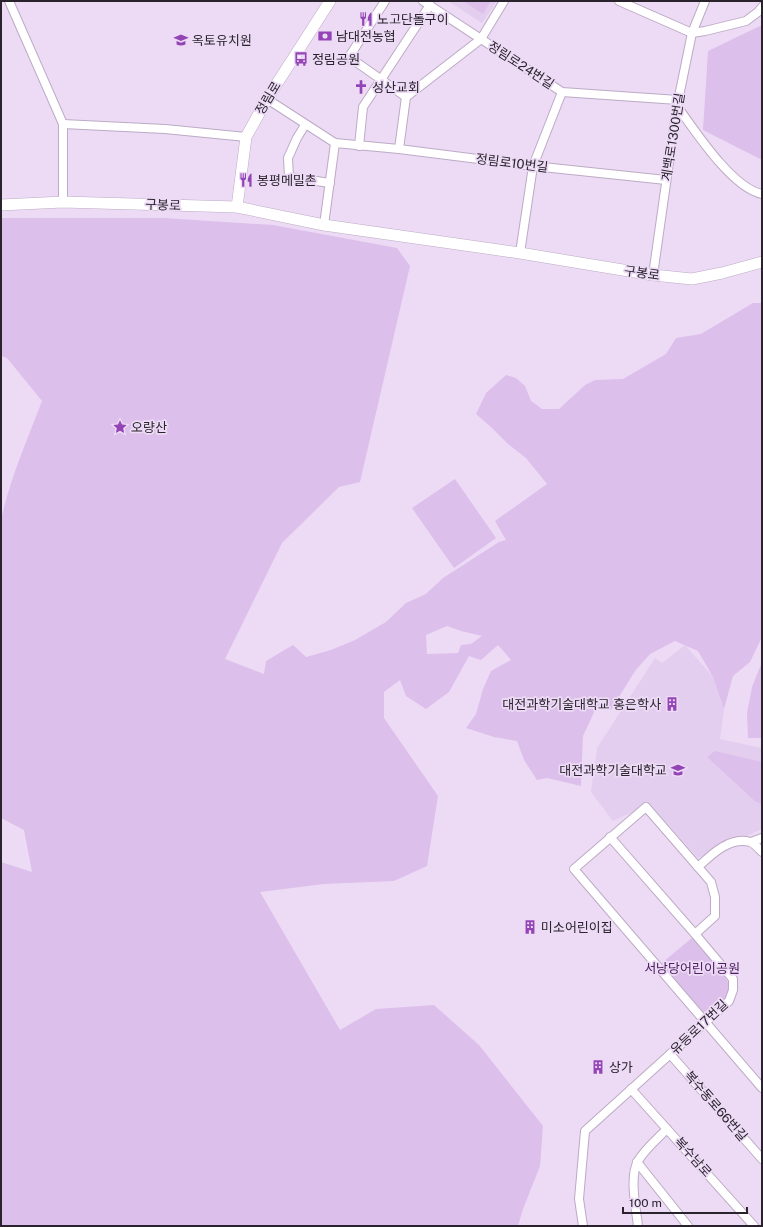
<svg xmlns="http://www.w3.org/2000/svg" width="763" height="1227" viewBox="0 0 763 1227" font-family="'Public Sans','Noto Sans KR',sans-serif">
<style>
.built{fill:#e4ceef}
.green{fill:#dcbfea;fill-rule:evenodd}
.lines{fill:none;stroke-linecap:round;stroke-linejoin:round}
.street-casing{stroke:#bcabc4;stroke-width:10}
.secondary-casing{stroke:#bcabc4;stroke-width:12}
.street{stroke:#fff;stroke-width:8}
.secondary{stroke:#fff;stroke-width:11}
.labels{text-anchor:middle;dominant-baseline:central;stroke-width:3.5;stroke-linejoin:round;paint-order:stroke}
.poi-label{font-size:13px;fill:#2a232d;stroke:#eddbf6;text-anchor:start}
.street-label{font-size:13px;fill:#2a232d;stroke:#eddbf6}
.park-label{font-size:13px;fill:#4d2060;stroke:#eddbf6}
</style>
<rect width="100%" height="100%" fill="#eddbf6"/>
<g class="built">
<path d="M448 1H497L482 23Z"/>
<path d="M685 645 713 677 724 709 720 739 762 748V829L698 858 650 804 613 821 591 792 597 748 655 658 662 663Z"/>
</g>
<g class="green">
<path d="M463 1H491L483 14Z"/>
<path d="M762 25V160L703 130 708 51Z"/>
<path d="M1 218H164L273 225 397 248 410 266 360 482 339 487 282 543 225 659 264 674 266 661 293 645 306 657 331 650 355 640 386 622 406 603 426 594 443 578 499 542 506 540 495 521 547 484 526 458 508 444 492 428 476 414 486 393 506 375 516 378 525 386 531 401 542 409H559L585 385 595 380 623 379 666 354 676 338 701 334 753 303H762V625L761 639 750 662 733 676 724 709 713 677 698 651 675 641 650 654 635 671 611 710 596 708 583 736 581 786 547 778 537 780 524 760 517 741 494 737 466 728 476 714 483 689 491 671 511 660 498 645 481 660 469 656 449 692 426 709 406 696 400 680 384 692V718L438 796 427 866 394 881 324 884 260 892 340 1030 376 1009 434 1005 479 1045 543 1126 540 1166 523 1209 518 1226H1V862L32 872 24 830 1 818V520C10 479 27 440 42 401L7 358 1 356ZM447 626 461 631 482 636 471 644 461 645 458 653 427 654 426 635Z"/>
<path d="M455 479 496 538 454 568 412 508Z"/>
<path d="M762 662V738H748L747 713 752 687Z"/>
<path d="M715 751 762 762V804L756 802 707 757Z"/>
<path d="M693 937 729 983 727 1000 707 1019 662 963Z"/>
</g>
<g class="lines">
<defs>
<g id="street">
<path d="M9 1 63 124V202"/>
<path d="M385 1 349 57 406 97"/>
<path d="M423 1 562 92 678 100"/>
<path d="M619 1 692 33 705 31 746 21 758 12 762 7"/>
<path d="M267 99 335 143 399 149 533 166 666 180"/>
<path d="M677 106C695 131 732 188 762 194"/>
<path d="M63 124 165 129 246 137"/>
<path d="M305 125 297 138 288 158 289 177 330 183"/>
<path d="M359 146 363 107 430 5"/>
<path d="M399 149 406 97 481 39 504 1"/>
<path d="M324 225 335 143"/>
<path d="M520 253 533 166 562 92"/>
<path d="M653 275 677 106 692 33 705 1"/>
<path d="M751 842 762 838"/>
<path d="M698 867C711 855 730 836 750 842 754 843 759 849 762 852"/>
<path d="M695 934 715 916V897L711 882 646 807 574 869 762 1088"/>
<path d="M670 1054 762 1159"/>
<path d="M631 1089 754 1226"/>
<path d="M637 1162 688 1226"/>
<path d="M583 1226 579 1199 585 1131 729 1001 733 990V979L695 934 610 837"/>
<path d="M638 1226C636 1208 629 1177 638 1161 645 1149 657 1139 667 1129"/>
</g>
<g id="secondary">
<path d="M1 205 63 202 237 207 324 225 520 253 653 275 692 279 722 273 762 262"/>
<path d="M237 207 246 137 267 99 330 1"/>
</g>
</defs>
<use href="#street" class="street-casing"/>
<use href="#secondary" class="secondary-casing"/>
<use href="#street" class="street"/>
<use href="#secondary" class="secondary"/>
</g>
<defs>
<symbol id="restaurant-bare" viewBox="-9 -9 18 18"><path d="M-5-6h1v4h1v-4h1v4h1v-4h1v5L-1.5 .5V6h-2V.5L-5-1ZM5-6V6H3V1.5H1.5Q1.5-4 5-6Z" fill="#9445b5" stroke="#eddbf6" stroke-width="2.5" paint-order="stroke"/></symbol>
<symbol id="bank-bare" viewBox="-9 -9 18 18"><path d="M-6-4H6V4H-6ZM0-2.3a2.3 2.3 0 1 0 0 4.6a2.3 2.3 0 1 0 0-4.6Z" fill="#9445b5" stroke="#eddbf6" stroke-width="2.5" paint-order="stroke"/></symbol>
<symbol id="school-bare" viewBox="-9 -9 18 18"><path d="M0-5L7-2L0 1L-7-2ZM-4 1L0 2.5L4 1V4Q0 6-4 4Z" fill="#9445b5" stroke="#eddbf6" stroke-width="2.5" paint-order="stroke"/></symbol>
<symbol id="bus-bare" viewBox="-9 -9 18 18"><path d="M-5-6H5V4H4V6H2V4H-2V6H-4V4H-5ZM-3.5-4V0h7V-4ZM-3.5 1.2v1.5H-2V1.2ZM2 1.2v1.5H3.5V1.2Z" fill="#9445b5" stroke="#eddbf6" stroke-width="2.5" paint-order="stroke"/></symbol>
<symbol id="church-bare" viewBox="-9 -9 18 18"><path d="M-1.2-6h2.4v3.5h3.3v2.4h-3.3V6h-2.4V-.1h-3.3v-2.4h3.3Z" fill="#9445b5" stroke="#eddbf6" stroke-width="2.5" paint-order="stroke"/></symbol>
<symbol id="sight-bare" viewBox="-9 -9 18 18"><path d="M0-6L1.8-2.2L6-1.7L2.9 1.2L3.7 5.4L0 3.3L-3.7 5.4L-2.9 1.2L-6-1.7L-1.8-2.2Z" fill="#9445b5" stroke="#eddbf6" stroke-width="2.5" paint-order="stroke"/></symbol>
<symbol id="building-bare" viewBox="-9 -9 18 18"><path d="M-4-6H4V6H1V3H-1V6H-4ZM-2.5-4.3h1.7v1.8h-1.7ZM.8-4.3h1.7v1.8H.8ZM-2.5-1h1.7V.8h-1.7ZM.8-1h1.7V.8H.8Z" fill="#9445b5" stroke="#eddbf6" stroke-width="2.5" paint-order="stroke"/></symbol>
<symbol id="university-bare" viewBox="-9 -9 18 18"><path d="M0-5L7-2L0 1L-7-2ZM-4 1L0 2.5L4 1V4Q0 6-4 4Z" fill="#9445b5" stroke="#eddbf6" stroke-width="2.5" paint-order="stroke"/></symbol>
</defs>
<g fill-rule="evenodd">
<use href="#restaurant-bare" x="356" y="9" width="20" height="20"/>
<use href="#bank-bare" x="315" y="26" width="20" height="20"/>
<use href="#school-bare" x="171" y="30" width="20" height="20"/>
<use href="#bus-bare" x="291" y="49" width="20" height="20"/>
<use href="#church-bare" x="351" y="77" width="20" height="20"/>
<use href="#restaurant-bare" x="236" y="170" width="20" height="20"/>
<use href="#sight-bare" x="110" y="417" width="20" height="20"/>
<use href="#building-bare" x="662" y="694" width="20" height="20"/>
<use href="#university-bare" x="668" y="760" width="20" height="20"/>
<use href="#building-bare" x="520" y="917" width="20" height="20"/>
<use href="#building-bare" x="588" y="1057" width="20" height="20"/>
</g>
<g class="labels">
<g class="poi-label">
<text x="377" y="19">노고단돌구이</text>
<text x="336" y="36">남대전농협</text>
<text x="192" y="40">옥토유치원</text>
<text x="312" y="59">정림공원</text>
<text x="372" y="87">성산교회</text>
<text x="257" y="180">봉평메밀촌</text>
<text x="131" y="427">오량산</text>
<text x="661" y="704" text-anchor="end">대전과학기술대학교 홍은학사</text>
<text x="667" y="770" text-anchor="end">대전과학기술대학교</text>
<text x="541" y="927">미소어린이집</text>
<text x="609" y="1067">상가</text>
</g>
<g class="street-label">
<text transform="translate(521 65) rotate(33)">정림로24번길</text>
<text transform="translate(268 98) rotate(-59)">정림로</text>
<text transform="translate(673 137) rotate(-81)">계백로1300번길</text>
<text transform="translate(512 163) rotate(7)">정림로10번길</text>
<text transform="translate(163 205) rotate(2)">구봉로</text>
<text transform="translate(642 273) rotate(8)">구봉로</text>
<text transform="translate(699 1027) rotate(-43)">유등로17번길</text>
<text transform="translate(716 1106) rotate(49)">복수동로66번길</text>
<text transform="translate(693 1157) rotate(48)">복수남로</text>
</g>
<g class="park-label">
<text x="692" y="968">서낭당어린이공원</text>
</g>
</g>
<rect width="763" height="1227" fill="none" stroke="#2a232d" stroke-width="4"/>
<path d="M623 1207v6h124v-6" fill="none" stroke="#2a232d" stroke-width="2"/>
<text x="629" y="1207" font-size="12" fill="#2a232d" stroke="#eddbf6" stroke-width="3" paint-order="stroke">100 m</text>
</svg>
